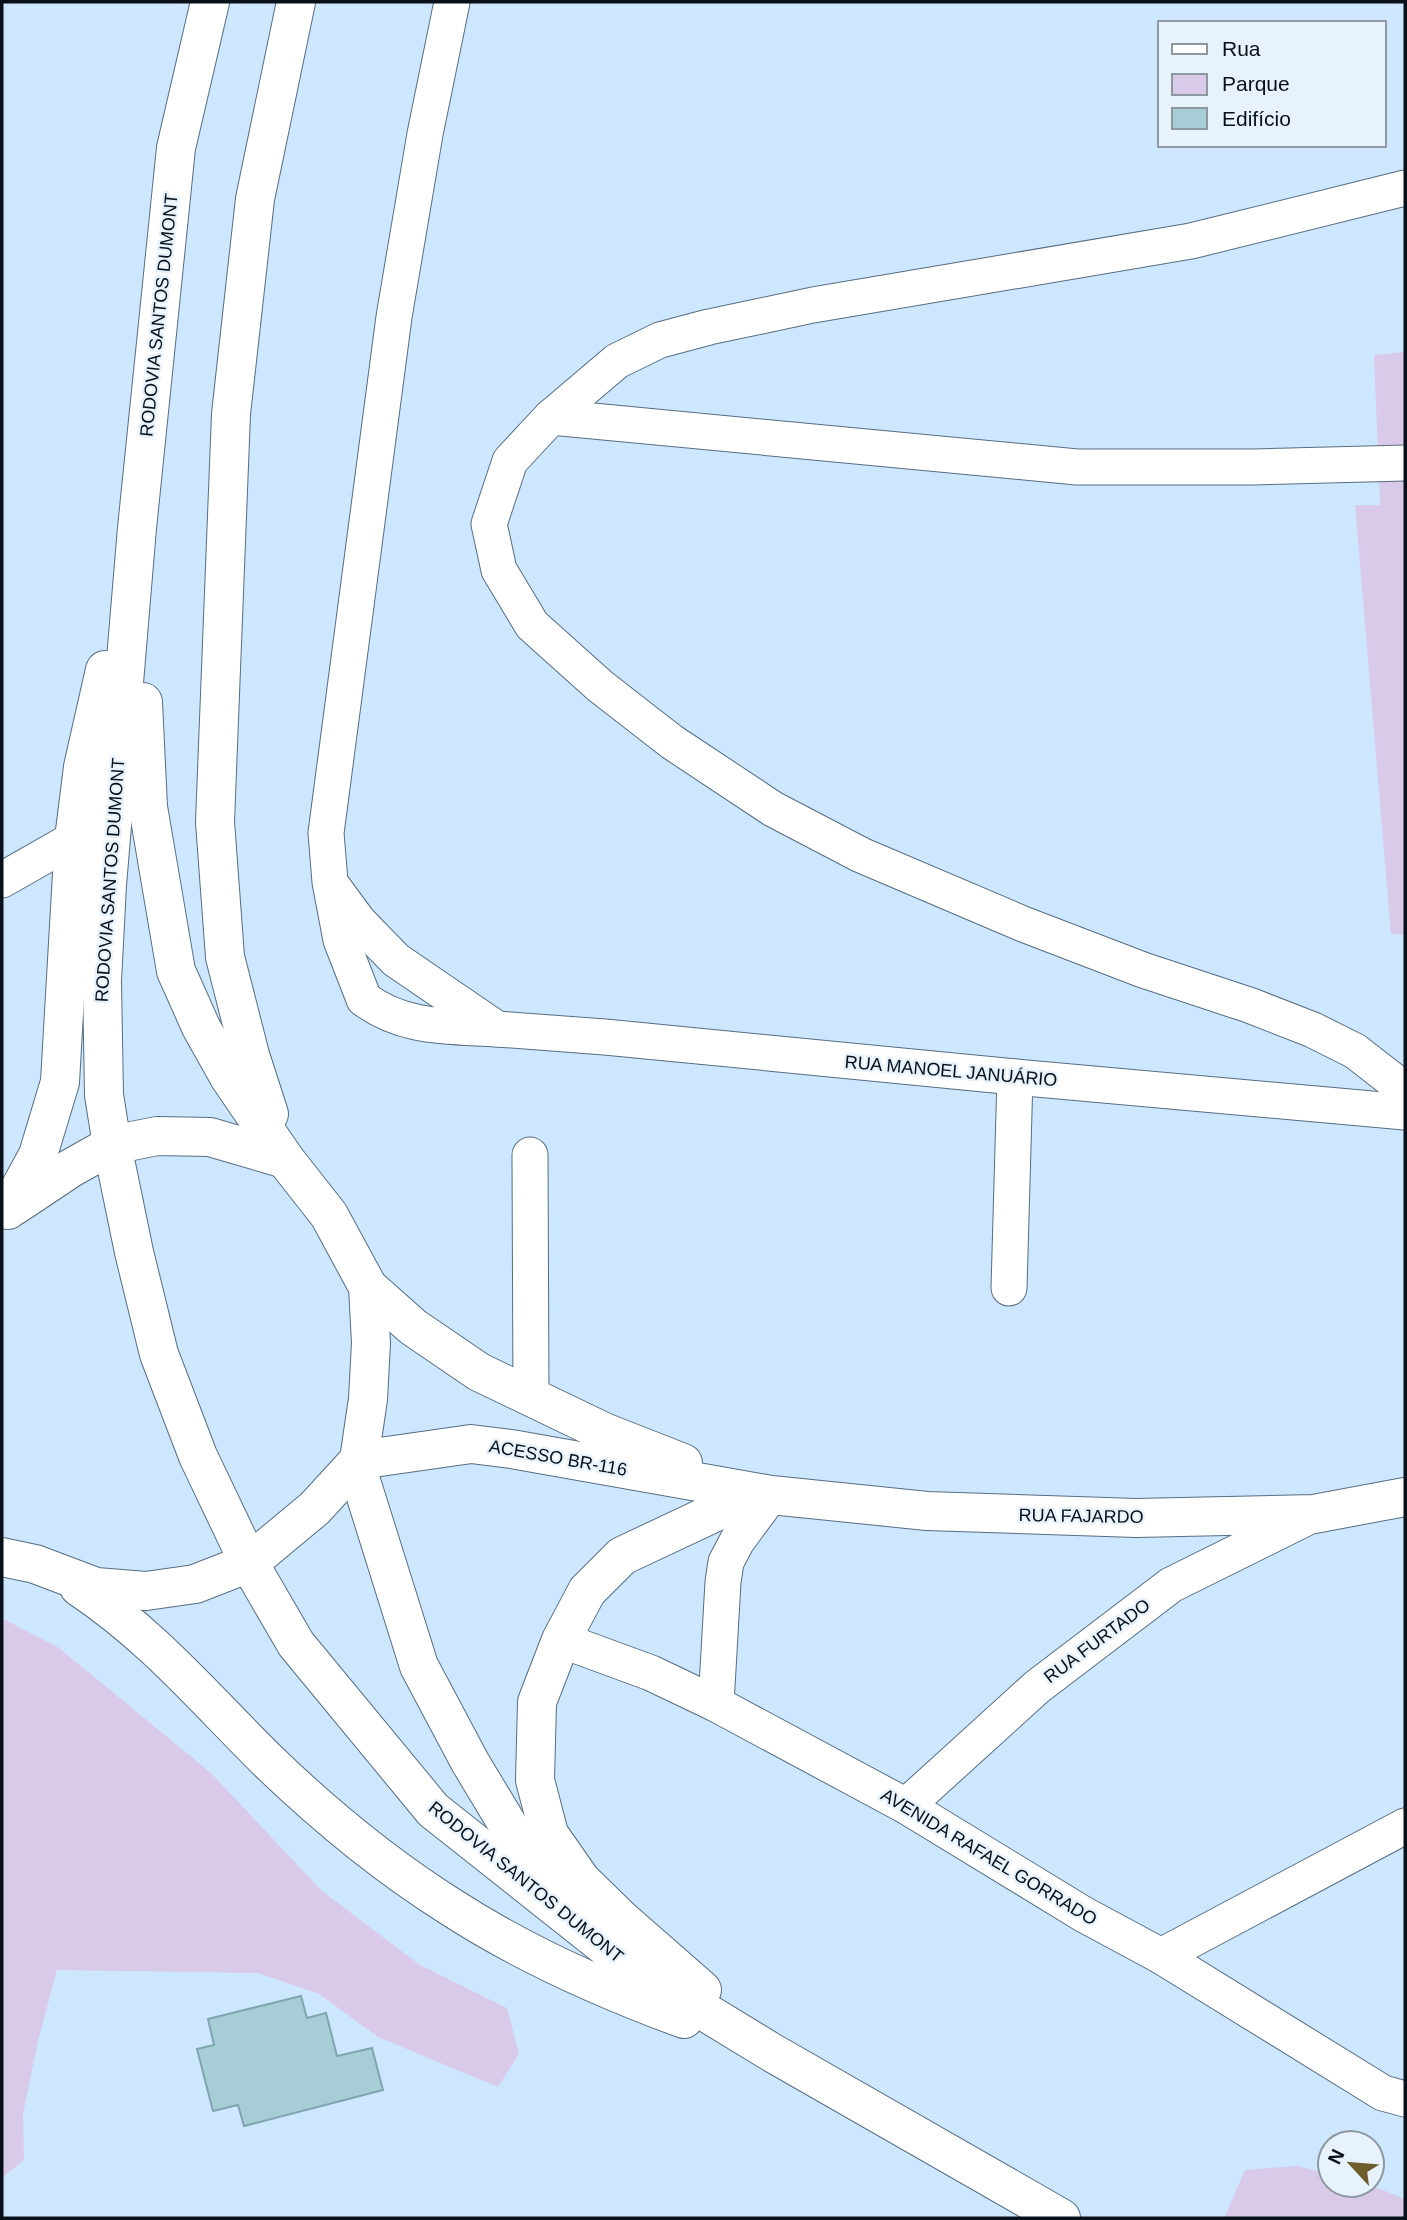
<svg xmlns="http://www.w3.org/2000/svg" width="1407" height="2220" viewBox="0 0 1407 2220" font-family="Helvetica,sans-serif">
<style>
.green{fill:#dacaea}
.building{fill:#a7cdd7;stroke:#80a5af;stroke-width:2}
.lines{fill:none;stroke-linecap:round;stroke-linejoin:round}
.minor-casing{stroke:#566d82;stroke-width:37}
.tertiary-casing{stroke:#566d82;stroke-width:40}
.trunk-casing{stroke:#566d82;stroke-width:40}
.minor{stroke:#fff;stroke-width:35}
.tertiary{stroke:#fff;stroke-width:38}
.trunk{stroke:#fff;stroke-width:38}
.labels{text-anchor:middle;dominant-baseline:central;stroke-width:5;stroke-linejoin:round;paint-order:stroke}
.street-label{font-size:18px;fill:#081119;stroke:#e8f2fc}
</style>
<rect width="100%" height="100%" fill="#cde7ff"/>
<g class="green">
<path d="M1405 352V935L1391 934 1355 505H1380L1374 355Z"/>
<path d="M2 1618 59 1648 211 1773 322 1891 420 1965 507 2008 519 2054 498 2087 378 2037 319 1994 258 1973 57 1970 38 2041 23 2114 24 2160 2 2178Z"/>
<path d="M1297 2166 1330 2174V2185H1370L1405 2199V2218H1224L1245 2170Z"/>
</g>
<path class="building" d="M301 1996 307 2018 326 2013 337 2056 372 2048 383 2090 244 2126 238 2105 213 2111 197 2049 214 2045 208 2019Z"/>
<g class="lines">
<defs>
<g id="minor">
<path d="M1405 188 1191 241 813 305 709 327 660 340 617 361 551 417 510 461 489 524 499 570 532 625 600 686 672 742 773 809 861 855 1023 924 1143 970 1249 1005 1313 1030 1355 1051 1405 1090"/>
<path d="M551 417 1077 467H1254L1405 463"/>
<path d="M2 880 74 839"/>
<path d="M334 888 359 922 396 960 497 1029C449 1026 404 1029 364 999"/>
<path d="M364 999 341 940 330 882 326 833 394 317 425 134 452 2"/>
<path d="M497 1029 605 1037 1015 1077 1405 1112"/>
<path d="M530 1155 531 1397"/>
<path d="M1009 1288 1015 1077"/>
<path d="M561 1640 651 1673 716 1704 906 1806 1083 1914 1161 1956 1383 2093 1405 2099"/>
<path d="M716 1704 723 1582 726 1562 737 1541 771 1495"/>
<path d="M906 1806 1037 1687 1171 1585 1314 1514"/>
<path d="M1161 1956 1405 1826"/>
</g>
<g id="tertiary">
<path d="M368 1287 413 1327 479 1372 604 1432 683 1463"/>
<path d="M359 1460 471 1444 511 1449 771 1495 927 1511 1136 1518 1314 1514 1405 1497"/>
</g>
<g id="trunk">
<path d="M210 2 176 148 137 528 107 885 102 981 104 1095 112 1145 134 1252 159 1354 198 1456 249 1563 296 1644 433 1810 630 1966 771 2052 1061 2218"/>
<path d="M269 1114 250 1055 225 957 215 822 231 414 255 199 296 2"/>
<path d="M14 1206 71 1168 112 1145 157 1136 210 1137 285 1159"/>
<path d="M8 1210 38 1155 60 1082 74 839 83 767 105 670"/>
<path d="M356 1465 419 1666 470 1762 547 1890"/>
<path d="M2 1557 35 1564 96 1587 146 1591 195 1584 249 1563 315 1508 359 1460 368 1399 371 1343 368 1287 329 1215 285 1159 229 1077 201 1027 176 971 148 807 143 702"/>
<path d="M79 1587C154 1637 206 1700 269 1762 324 1815 386 1866 451 1907 522 1953 605 1990 684 2019"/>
<path d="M702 1990 621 1919 581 1880 549 1834 535 1780 537 1702 561 1640 587 1591 622 1556 756 1493"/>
</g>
</defs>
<use href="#minor" class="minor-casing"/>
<use href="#tertiary" class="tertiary-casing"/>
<use href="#trunk" class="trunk-casing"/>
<use href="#minor" class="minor"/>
<use href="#tertiary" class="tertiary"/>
<use href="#trunk" class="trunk"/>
</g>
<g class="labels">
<g class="street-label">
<text transform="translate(159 315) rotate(-84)">RODOVIA SANTOS DUMONT</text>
<text transform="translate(110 880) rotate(-86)">RODOVIA SANTOS DUMONT</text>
<text transform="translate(951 1071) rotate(5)">RUA MANOEL JANUÁRIO</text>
<text transform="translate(558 1458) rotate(10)">ACESSO BR-116</text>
<text transform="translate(1081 1516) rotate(1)">RUA FAJARDO</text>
<text transform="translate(1097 1641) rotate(-37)">RUA FURTADO</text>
<text transform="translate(989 1857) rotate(31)">AVENIDA RAFAEL GORRADO</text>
<text transform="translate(526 1882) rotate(39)">RODOVIA SANTOS DUMONT</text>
</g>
</g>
<rect width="1407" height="2220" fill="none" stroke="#081119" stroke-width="7"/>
<rect x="1158" y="21" width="228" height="126" fill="#e8f2fc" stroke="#8e98a1" stroke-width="2"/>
<rect x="1172" y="44" width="35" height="10" fill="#ffffff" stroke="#8e98a1" stroke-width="2"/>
<text x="1222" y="56" font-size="21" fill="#081119">Rua</text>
<rect x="1172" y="74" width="35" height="21" fill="#dacaea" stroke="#8e98a1" stroke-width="2"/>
<text x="1222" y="91" font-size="21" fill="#081119">Parque</text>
<rect x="1172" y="108" width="35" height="21" fill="#a7cdd7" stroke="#8e98a1" stroke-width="2"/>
<text x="1222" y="126" font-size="21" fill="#081119">Edifício</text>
<g transform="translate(1351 2164) rotate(296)"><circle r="33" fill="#e8f2fc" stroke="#8e98a1" stroke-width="2"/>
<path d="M0-5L12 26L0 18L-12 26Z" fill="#6d5e2c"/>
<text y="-10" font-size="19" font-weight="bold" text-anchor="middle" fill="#081119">N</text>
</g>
</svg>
